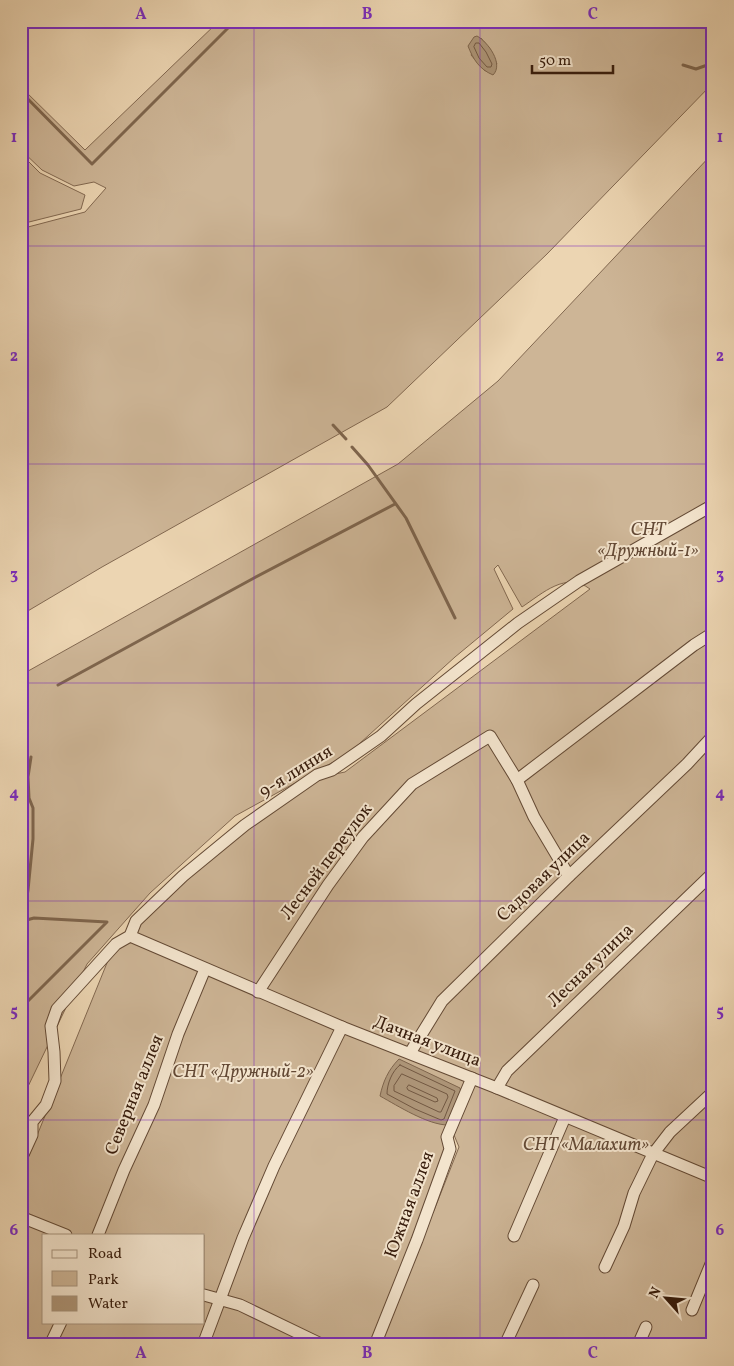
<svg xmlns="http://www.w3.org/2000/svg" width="734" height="1366" viewBox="0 0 734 1366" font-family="Vollkorn,serif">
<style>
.green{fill:#cdb596;stroke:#826850;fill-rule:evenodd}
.water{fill:#ae9679;stroke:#7e654d}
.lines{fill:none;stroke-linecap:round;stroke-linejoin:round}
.shore{stroke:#725842;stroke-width:1}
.stream{stroke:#7e654d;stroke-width:3}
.street-casing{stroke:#644a35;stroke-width:13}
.street{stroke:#f3e4cd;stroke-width:11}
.grid{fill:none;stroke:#7b2cbf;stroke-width:1;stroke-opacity:0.55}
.labels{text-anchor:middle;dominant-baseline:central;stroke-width:4;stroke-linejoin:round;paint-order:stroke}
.park-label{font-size:18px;font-style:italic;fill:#634935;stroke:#f3e4cd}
.street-label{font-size:18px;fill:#361b0b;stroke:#f3e4cd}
.neatline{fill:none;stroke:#7b2cbf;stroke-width:2}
.grid-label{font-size:16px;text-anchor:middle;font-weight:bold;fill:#7b2cbf}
</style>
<rect width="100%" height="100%" fill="#ecd5b2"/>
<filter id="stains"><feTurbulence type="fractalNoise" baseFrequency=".004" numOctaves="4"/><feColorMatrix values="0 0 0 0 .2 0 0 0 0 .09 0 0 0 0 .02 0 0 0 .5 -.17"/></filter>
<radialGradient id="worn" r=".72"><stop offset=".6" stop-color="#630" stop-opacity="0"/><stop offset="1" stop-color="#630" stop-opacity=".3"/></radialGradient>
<g class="green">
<path d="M219 21H711L713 23V83L547 254 387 407 102 567 21 615V240L28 227 85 212 106 188 94 182 74 186 42 170 21 150V87L85 150ZM481 38 490 49 497 64 485 71 471 55Z"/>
<path d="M713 153V1345H21V1175L109 958 142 923 208 860 214 846 316 778 345 772 590 589C566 571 543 593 522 607L498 565 494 569 513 609 455 657 348 754 235 816 150 893 87 964 21 1101V707L24 705 21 701V675L398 464 498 381ZM472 1079 454 1135 459 1147 433 1213 424 1219ZM44 1235H204V1322H44Z"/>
<path d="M21 154 40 173 85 195 81 209 25 223 21 229Z"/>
</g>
<g class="water">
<path d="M477 36C488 42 504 64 493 75 479 69 473 59 468 46L474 37Z"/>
<path d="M399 1059 460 1088 461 1093 448 1125C428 1125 398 1106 380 1096 383 1082 388 1070 399 1059Z"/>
</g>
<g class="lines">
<g class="shore">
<path d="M476 43H479L486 52 492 64 491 67H487L479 58 474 47Z"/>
<path d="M400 1065 455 1091 444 1119 441 1120 415 1109 387 1094C387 1084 392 1071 400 1065Z"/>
<path d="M402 1074 447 1094 448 1097 441 1112H439L394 1091V1086Z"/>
<path d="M409 1085 437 1098 438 1101 435 1102 408 1090 407 1088Z"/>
</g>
<g class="stream">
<path d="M683 65 696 69 713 63"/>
<path d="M21 92 92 164 235 21"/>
<path d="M333 425 346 439"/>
<path d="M352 447 368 465 406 518 455 618"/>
<path d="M58 685 254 578 395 504"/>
<path d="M23 921 34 918 107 922 26 1003"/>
<path d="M21 1019 25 1003 22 988 24 961 22 941 23 921 28 890 33 839V808L29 798 28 777 31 757"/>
</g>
<defs>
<g id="street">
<path d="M517 780 694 645 713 633"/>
<path d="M130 936 342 1027 497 1088 713 1178"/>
<path d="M258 992 328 885 363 837 412 784 490 736 517 780 534 817 569 876"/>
<path d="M410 1053 442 1001 569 876 687 764 713 736"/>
<path d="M497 1088 507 1071 713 873"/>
<path d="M21 1159 32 1135V1122L46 1105 55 1081 54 1052 51 1026 57 1009 116 944 130 936 136 921 183 876 245 825 317 775 332 770 381 736 416 704 518 623 579 581 713 505"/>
<path d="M21 1217 66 1235"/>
<path d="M98 1235 124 1170 154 1105 178 1034 205 969"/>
<path d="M514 1236 565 1117"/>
<path d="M605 1267 624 1226 634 1193 653 1154 670 1132 713 1092"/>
<path d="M204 1295 240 1305 323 1345"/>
<path d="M692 1310 713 1259"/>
<path d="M50 1345 61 1322"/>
<path d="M203 1345 243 1238 274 1166 342 1027"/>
<path d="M375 1345 417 1240 450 1149 447 1137 472 1078"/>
<path d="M505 1345 533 1285"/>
<path d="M638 1345 646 1327"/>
</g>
</defs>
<use href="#street" class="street-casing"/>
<use href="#street" class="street"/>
</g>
<path class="grid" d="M254 21V1345M480 21V1345M21 246H713M21 464H713M21 683H713M21 901H713M21 1120H713"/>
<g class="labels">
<g class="park-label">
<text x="648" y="530">СНТ<tspan x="648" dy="21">«Дружный-1»</tspan></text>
<text x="243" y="1072">СНТ «Дружный-2»</text>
<text x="586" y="1145">СНТ «Малахит»</text>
</g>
<g class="street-label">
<text transform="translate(296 772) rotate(-32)">9-я линия</text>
<text transform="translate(327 862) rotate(-53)">Лесной переулок</text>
<text transform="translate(544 877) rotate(-44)">Садовая улица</text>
<text transform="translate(591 966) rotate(-44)">Лесная улица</text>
<text transform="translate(427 1042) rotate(21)">Дачная улица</text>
<text transform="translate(135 1095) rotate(-68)">Северная аллея</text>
<text transform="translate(410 1205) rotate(-70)">Южная аллея</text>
</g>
</g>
<rect width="734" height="1366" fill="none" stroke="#ecd5b2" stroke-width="55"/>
<rect x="42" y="1234" width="162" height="90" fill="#f3e4cd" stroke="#a7947f"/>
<rect x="52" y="1250" width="25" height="8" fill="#f3e4cd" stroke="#a7947f"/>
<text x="88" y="1258" font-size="15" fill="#361b0b">Road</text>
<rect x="52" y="1271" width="25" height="15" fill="#cdb596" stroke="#a7947f"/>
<text x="88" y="1284" font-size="15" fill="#361b0b">Park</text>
<rect x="52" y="1296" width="25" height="15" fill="#ae9679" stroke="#a7947f"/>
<text x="88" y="1308" font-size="15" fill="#361b0b">Water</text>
<g transform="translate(666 1298) rotate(297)" stroke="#f3e4cd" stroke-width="4" paint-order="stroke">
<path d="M0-4L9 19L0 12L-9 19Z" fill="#361b0b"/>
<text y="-8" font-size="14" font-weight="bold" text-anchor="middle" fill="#361b0b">N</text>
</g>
<path d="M532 65v8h81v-8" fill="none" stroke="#361b0b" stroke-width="2.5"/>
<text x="539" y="65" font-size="15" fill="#361b0b" stroke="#f3e4cd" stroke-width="4" paint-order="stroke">50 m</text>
<rect x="28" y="28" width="678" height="1310" class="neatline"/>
<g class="grid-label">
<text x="141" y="19">A</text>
<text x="367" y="19">B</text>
<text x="593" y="19">C</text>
<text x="14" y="142">1</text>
<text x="720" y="142">1</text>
<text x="14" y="361">2</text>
<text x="720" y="361">2</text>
<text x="14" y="579">3</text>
<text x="720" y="579">3</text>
<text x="14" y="798">4</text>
<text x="720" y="798">4</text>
<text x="14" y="1016">5</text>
<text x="720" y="1016">5</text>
<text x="14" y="1235">6</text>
<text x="720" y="1235">6</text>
<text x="141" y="1358">A</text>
<text x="367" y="1358">B</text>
<text x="593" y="1358">C</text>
</g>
<rect width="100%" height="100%" filter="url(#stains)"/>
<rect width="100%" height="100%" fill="url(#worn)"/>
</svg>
